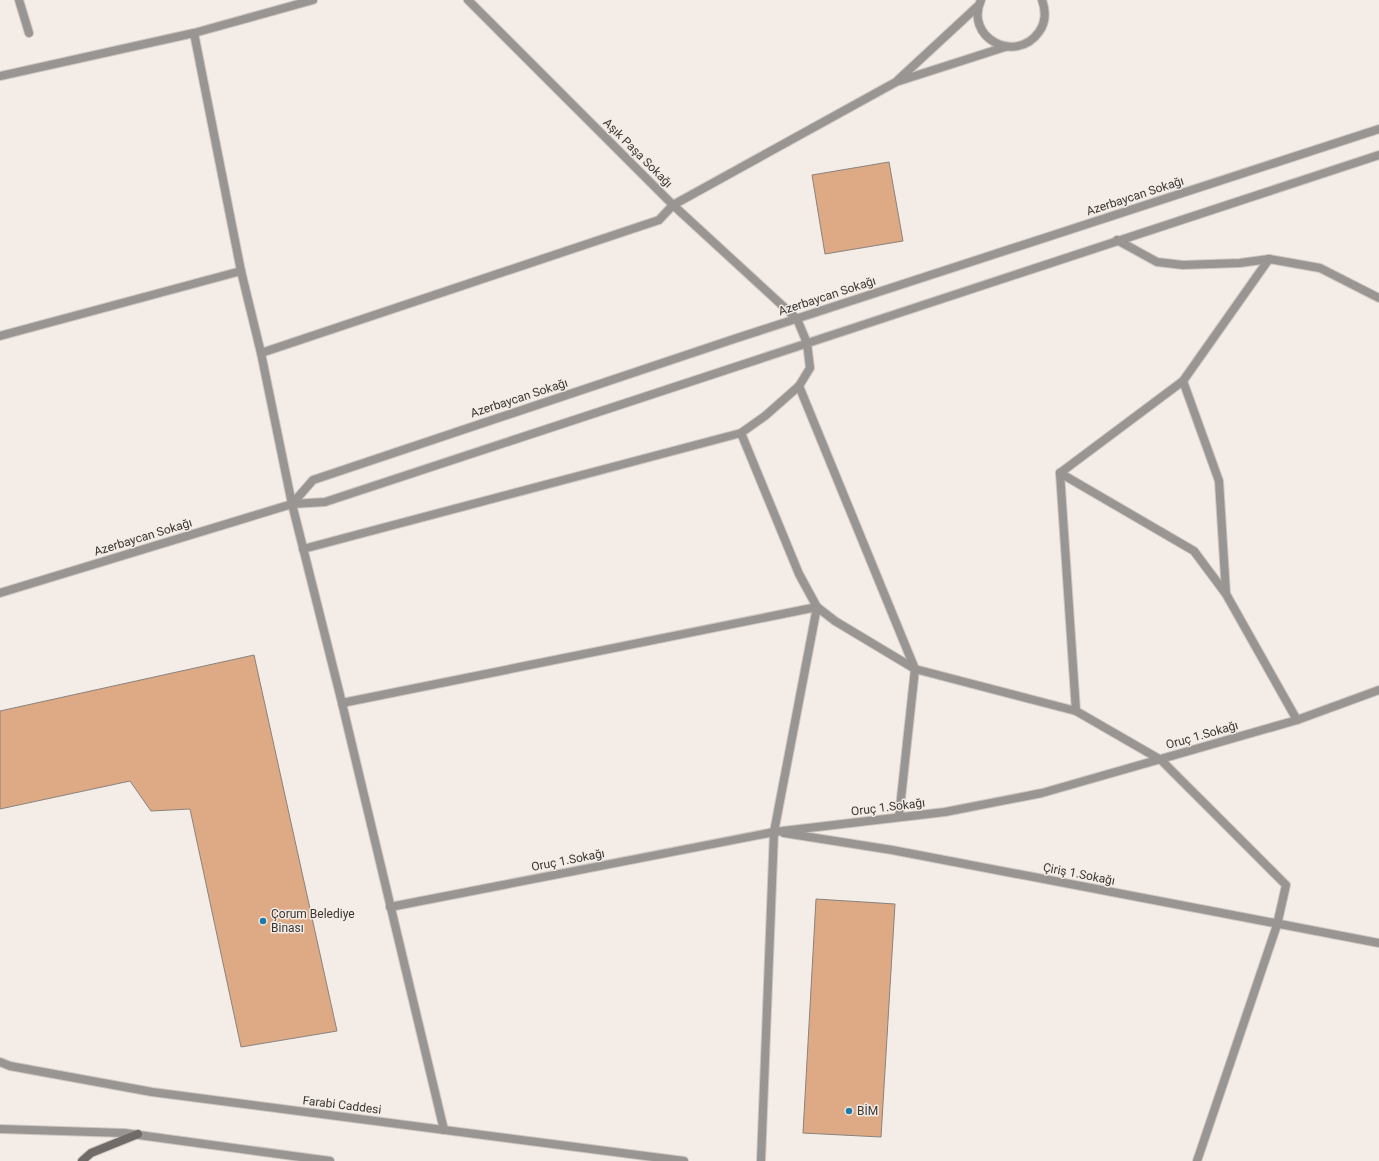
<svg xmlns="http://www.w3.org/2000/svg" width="1379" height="1161" viewBox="0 0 1379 1161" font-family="Roboto,sans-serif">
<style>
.building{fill:#ddaa85;stroke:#89827d}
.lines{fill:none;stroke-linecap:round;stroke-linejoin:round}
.service-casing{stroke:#cfc8c2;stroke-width:10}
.minor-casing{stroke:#cfc8c2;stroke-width:10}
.tertiary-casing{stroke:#cfc8c2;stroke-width:10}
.secondary-casing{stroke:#cfc8c2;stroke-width:10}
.service{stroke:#999593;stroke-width:8}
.minor{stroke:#999593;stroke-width:8}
.tertiary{stroke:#999593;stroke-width:8}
.secondary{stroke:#706b68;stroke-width:8}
.poi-dot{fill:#1d79a7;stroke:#f4ece6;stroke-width:1.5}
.labels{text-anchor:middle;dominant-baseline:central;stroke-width:3;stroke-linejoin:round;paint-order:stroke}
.street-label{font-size:12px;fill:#393633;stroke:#f4ece6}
.poi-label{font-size:12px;fill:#393633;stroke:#f4ece6;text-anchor:start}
</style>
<rect width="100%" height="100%" fill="#f4ece6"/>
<g class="building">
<path d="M889 162 903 241 825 254 812 175Z"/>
<path d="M254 655 337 1031 241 1047 190 809 151 811 130 781 0 809V711Z"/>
<path d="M816 899 895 904 881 1137 803 1133Z"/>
</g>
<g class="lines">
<defs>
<path id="service" d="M19 0 29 33"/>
<g id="minor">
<path d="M981 0C964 37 1015 65 1039 32 1046 22 1046 11 1042 0"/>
<path d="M194 33 241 271 261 353 292 504 342 703 444 1130"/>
<path d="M0 76 194 33 313 0"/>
<path d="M898 80 979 5"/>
<path d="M1117 240 1157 262 1183 265 1240 263 1269 259 1320 268 1379 298"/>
<path d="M0 336 241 271"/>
<path d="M261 353 659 220 673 205 896 82 1005 47"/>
<path d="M1183 381 1219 481 1226 593"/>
<path d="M799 386 915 669 899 817"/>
<path d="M741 433 799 574 817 607 835 621 915 669 1076 711 1161 760 1286 885 1277 925 1197 1161"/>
<path d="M1060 473 1194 551 1226 594 1297 720"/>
<path d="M1060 473 1183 381 1269 259"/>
<path d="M1060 473 1076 711"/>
<path d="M303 549 741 433 765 416 799 386 810 368 807 343 797 319 673 205 468 0"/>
<path d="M342 703 817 607 774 832 761 1161"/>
<path d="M784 833 892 850 1379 943"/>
<path d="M390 907 774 832 945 812 1042 793 1297 720 1379 690"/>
</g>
<g id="tertiary">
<path d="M292 504 313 480 734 339 1379 129"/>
<path d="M0 593 292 504 325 502 1379 155"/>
<path d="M0 1062 10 1066 152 1092 684 1161"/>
<path d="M0 1129 124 1133 330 1161"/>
</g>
<path id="secondary" d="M82 1161 91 1153 138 1134"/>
</defs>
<use href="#service" class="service-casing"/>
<use href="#minor" class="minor-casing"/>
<use href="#tertiary" class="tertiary-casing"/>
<use href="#secondary" class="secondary-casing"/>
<use href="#service" class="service"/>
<use href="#minor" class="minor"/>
<use href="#tertiary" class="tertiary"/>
<use href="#secondary" class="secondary"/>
</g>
<g class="poi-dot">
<circle cx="263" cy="921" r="4"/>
<circle cx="849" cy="1111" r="4"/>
</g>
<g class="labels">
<g class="street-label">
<text transform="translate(638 153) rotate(45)">Aşık Paşa Sokağı</text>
<text transform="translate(1135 196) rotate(-18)">Azerbaycan Sokağı</text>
<text transform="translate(827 296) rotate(-18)">Azerbaycan Sokağı</text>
<text transform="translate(519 398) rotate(-18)">Azerbaycan Sokağı</text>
<text transform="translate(143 537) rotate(-17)">Azerbaycan Sokağı</text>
<text transform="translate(1202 735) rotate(-16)">Oruç 1.Sokağı</text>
<text transform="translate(888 807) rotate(-7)">Oruç 1.Sokağı</text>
<text transform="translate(568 860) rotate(-11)">Oruç 1.Sokağı</text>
<text transform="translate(1079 874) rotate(11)">Çiriş 1.Sokağı</text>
<text transform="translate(342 1105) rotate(7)">Farabi Caddesi</text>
</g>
<g class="poi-label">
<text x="271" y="914">Çorum Belediye<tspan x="271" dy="14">Binası</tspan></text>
<text x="857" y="1111">BİM</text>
</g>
</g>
</svg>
